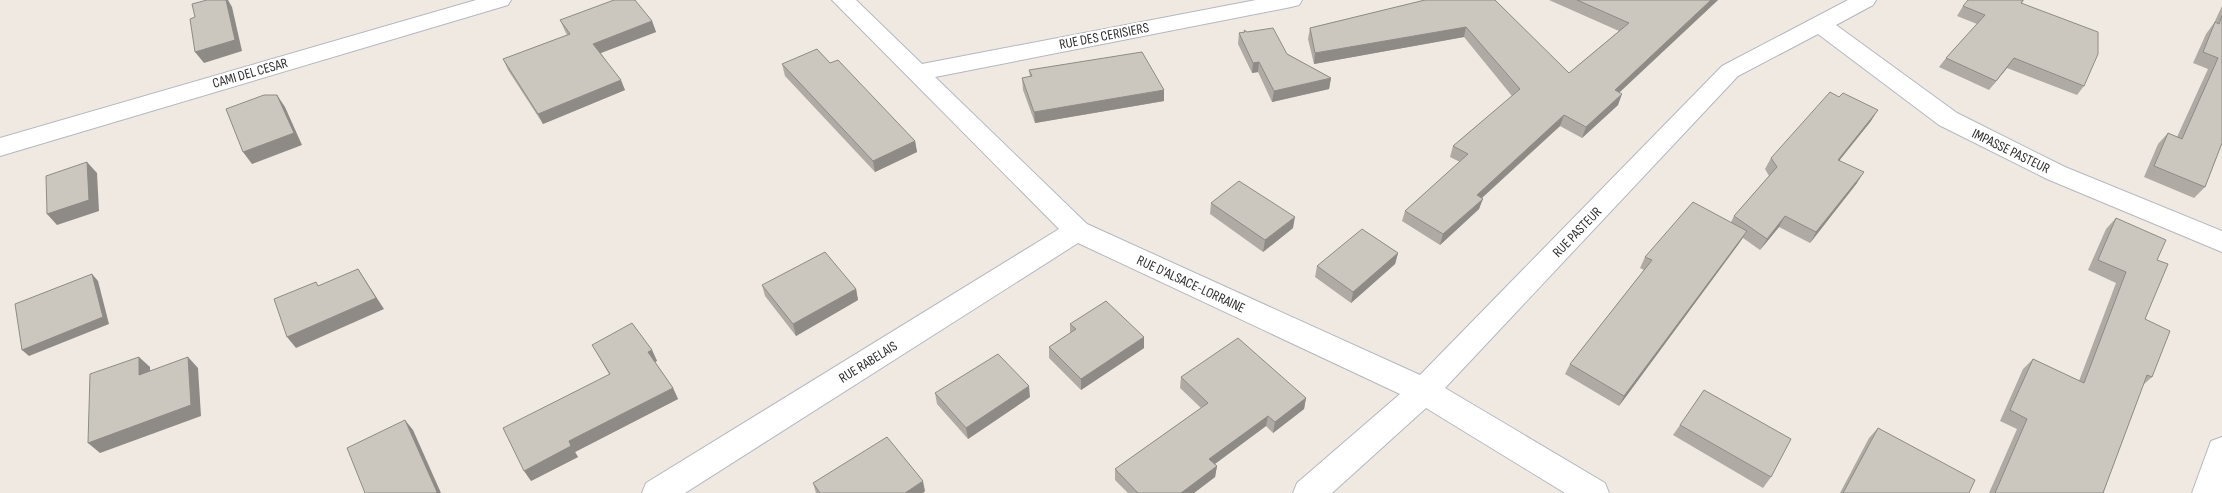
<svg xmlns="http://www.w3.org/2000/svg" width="2222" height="493" viewBox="0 0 2222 493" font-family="'Sofia Sans Condensed',sans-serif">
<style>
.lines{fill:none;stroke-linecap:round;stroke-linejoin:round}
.minor-casing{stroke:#b4b7c1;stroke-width:2}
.minor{fill:#fff;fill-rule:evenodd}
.wall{fill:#afaba4}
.shaded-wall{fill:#8e8b86}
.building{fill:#cbc7bf;stroke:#8e8b86}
.labels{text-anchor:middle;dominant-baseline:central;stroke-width:4.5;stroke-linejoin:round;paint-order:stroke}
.street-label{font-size:14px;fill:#2e2e2e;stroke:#fff}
</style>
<rect width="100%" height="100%" fill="#efe9e1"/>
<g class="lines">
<defs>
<g id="minor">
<path d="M476 0H511L508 5 0 156V138Z"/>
<path d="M832 0H856L922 64 1256 0H1302L1299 5 1291 7 935 77 1087 224 1420 375 1722 66 1848 0H1876L1873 5 1836 25 1957 113 2065 167 2222 231V252L2047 179 1939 125 1818 34 1738 76 1445 388 1605 483 1609 493H1565L1426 408 1332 493H1293L1297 483 1400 394 1078 243 685 493H642L646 483 1059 229Z"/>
<path d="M2222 437V493H2192L2211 441Z"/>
</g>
</defs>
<use href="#minor" class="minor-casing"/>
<use href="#minor" class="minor"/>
</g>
<g class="wall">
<path d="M1425 0 1569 73 1619 31 1549 0H1718L1619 93 1618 105 1582 138 1560 126 1482 198 1479 209 1440 245 1402 221 1405 211 1460 162 1450 157 1453 146 1512 96 1464 37 1314 64 1308 39 1310 28Z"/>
<path d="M2024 0 2022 3 2084 86 2077 95 2007 68 1989 90 1939 67 1946 58 1977 24 1957 16 1963 6Z"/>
<path d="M2222 6V143L2205 187 2194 198 2144 177 2158 144 2168 133 2177 137 2208 69 2193 63 2206 34 2214 23Z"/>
<path d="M560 20 652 21 656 32 601 53 625 90 543 124 508 70 503 59 567 35 565 31Z"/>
<path d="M1244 30 1331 78 1329 89 1272 102 1258 72 1252 73 1238 44 1239 33 1244 32Z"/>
<path d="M830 63 915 141 917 152 875 172 785 76 782 64Z"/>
<path d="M1029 70 1164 101 1035 123 1023 90 1022 78 1030 77Z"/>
<path d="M1871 121 1839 160 1857 183 1810 243 1779 227 1760 250 1743 238 1619 406 1565 374 1570 364 1644 270 1640 268 1645 257 1731 222 1734 216 1769 176 1765 169 1771 158Z"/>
<path d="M1211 203 1293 228 1263 252 1210 214Z"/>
<path d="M2116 218 2157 260 2145 319 2152 377 2143 385 2103 493H1989L2017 429 2000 421 2023 369 2033 359 2079 381 2116 283 2088 270 2106 229Z"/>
<path d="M1398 253 1395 264 1351 303 1315 277 1317 266Z"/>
<path d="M762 285 856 289 858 300 796 336 765 296Z"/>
<path d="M1070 324 1144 348 1081 390 1049 358V347L1070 333Z"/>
<path d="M592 345 652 350 657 361 655 362 673 388 678 399 575 452 578 457 531 481 609 374Z"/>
<path d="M1181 377 1306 398 1304 409 1273 433 1266 426 1215 464 1217 466 1215 477 1194 493H1128L1115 480V469L1201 408 1180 388Z"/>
<path d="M935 393 1030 397 968 439 937 404Z"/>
<path d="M1680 425 1771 477 1763 488 1673 435Z"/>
<path d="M1878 428 1969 493H1840L1869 438Z"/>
<path d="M813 483 925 491 923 493H816Z"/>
</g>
<g class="shaded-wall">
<path d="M226 0H228L232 7 242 51 204 63 195 52Z"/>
<path d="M1711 0H1718L1610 101 1615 90Z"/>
<path d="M652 21 656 32 598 54 593 44Z"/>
<path d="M1466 27 1464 37 1314 64 1315 53Z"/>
<path d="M2014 58 2007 68 1989 90 1996 81Z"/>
<path d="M1259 62 1258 72 1252 73 1253 63Z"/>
<path d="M1331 78 1329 89 1272 102 1274 91Z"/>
<path d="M621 80 625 90 543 124 538 114Z"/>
<path d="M1164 90V101L1035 123 1034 112Z"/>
<path d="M1622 94 1618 105 1582 138 1586 127Z"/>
<path d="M277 95 285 107 302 145 252 164 243 152Z"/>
<path d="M1878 110 1871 121 1831 171 1838 160Z"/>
<path d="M1564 115 1560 126 1473 206 1477 195Z"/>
<path d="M915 141 917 152 875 172 873 161Z"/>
<path d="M87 162 97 173 99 211 57 225 47 214Z"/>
<path d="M1864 172 1857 183 1810 243 1816 232Z"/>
<path d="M1483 199 1479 209 1440 245 1443 234Z"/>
<path d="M1785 216 1779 227 1760 250 1767 239Z"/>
<path d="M1295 217 1293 228 1263 252 1265 240Z"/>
<path d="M1747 231 1740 242 1619 406 1624 396Z"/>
<path d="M1398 253 1395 264 1351 303 1353 292Z"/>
<path d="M358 269 384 309 296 348 287 337Z"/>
<path d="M92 274 98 281 109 324 29 356 22 350Z"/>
<path d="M856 289 858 300 796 336 793 324Z"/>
<path d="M1144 337V348L1081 390V379Z"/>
<path d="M652 350 657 361 653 363 648 352Z"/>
<path d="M139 357 150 367V385L139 375Z"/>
<path d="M188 357 198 368 201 416 100 453 88 443Z"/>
<path d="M1029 386 1030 397 968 439 966 428Z"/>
<path d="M673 388 678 399 575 452 578 457 531 481 524 471 569 441Z"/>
<path d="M1306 398 1304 409 1273 433 1275 422Z"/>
<path d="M1268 416 1266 426 1208 469 1209 459Z"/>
<path d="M405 420 413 430 441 493H436Z"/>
<path d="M1217 466 1215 477 1194 493H1181Z"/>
<path d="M923 481 925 491 923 493H905Z"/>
</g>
<g class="building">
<path d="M207 0H226L235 40 195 52 190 19 195 17 192 4Z"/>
<path d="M614 0H635L652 21 593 44 621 80 538 114 503 59 570 34 560 20Z"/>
<path d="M1425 0H1495L1569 73 1629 23 1577 0H1711L1615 90 1622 94 1586 127 1564 115 1477 195 1483 199 1443 234 1405 211 1468 154 1453 146 1520 89 1466 27 1315 53 1310 28Z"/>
<path d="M1968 0H2023L2021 3 2098 32V54L2084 86 2014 58 1996 81 1946 58 1985 15 1963 6Z"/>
<path d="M2222 16V143L2205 187 2154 166 2168 133 2182 139 2218 58 2203 52 2215 22 2219 24Z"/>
<path d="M1273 28 1287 54 1331 78 1274 91 1259 62 1253 63 1239 33 1245 32 1244 30 1247 32Z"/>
<path d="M817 49 830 63 838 60 915 141 873 161 782 64Z"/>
<path d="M1142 52 1164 90 1034 112 1022 78 1032 76 1029 70Z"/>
<path d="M1830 92 1839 97 1843 93 1878 110 1838 160 1864 172 1816 232 1785 216 1767 239 1734 216 1777 167 1771 158Z"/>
<path d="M264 95H277L294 133 243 152 226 109Z"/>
<path d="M87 162 89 200 47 214 46 176Z"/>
<path d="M1239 181 1295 217 1265 240 1211 203Z"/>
<path d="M1693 202 1747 231 1624 396 1570 364 1652 260 1645 257Z"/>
<path d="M2116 218 2166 240 2157 260 2168 264 2145 319 2170 331 2152 377 2147 375 2103 493H1995L2027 419 2010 410 2033 359 2084 383 2126 272 2098 260Z"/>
<path d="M1362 229 1398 253 1353 292 1317 266Z"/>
<path d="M825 252 856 289 793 324 762 285Z"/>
<path d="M358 269 376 298 287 337 274 299 316 282 318 286Z"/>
<path d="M92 274 103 317 22 350 15 304Z"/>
<path d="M1106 301 1144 337 1081 379 1049 347 1076 329 1070 324Z"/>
<path d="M632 323 652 350 648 352 673 388 569 441 571 446 524 471 503 428 610 374 592 345Z"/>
<path d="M1238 338 1306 398 1275 422 1268 416 1209 459 1217 466 1181 493H1138L1115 469 1208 403 1181 377Z"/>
<path d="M998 354 1029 386 966 428 935 393Z"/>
<path d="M139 357V375L188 357 191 405 88 443 90 374Z"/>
<path d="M1704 390 1791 439 1771 477 1680 425Z"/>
<path d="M405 420 437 492 436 493H365L347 448Z"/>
<path d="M1878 428 1975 480 1969 493H1843Z"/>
<path d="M887 437 923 481 905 493H820L813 483Z"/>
</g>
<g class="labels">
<g class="street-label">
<text transform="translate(1104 36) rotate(-11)">RUE DES CERISIERS</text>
<text transform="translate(250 73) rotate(-16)">CAMI DEL CESAR</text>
<text transform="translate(2011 151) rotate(26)">IMPASSE PASTEUR</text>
<text transform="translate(1577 232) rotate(-46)">RUE PASTEUR</text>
<text transform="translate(1191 284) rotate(25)">RUE D'ALSACE-LORRAINE</text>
<text transform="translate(868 362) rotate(-32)">RUE RABELAIS</text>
</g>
</g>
</svg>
